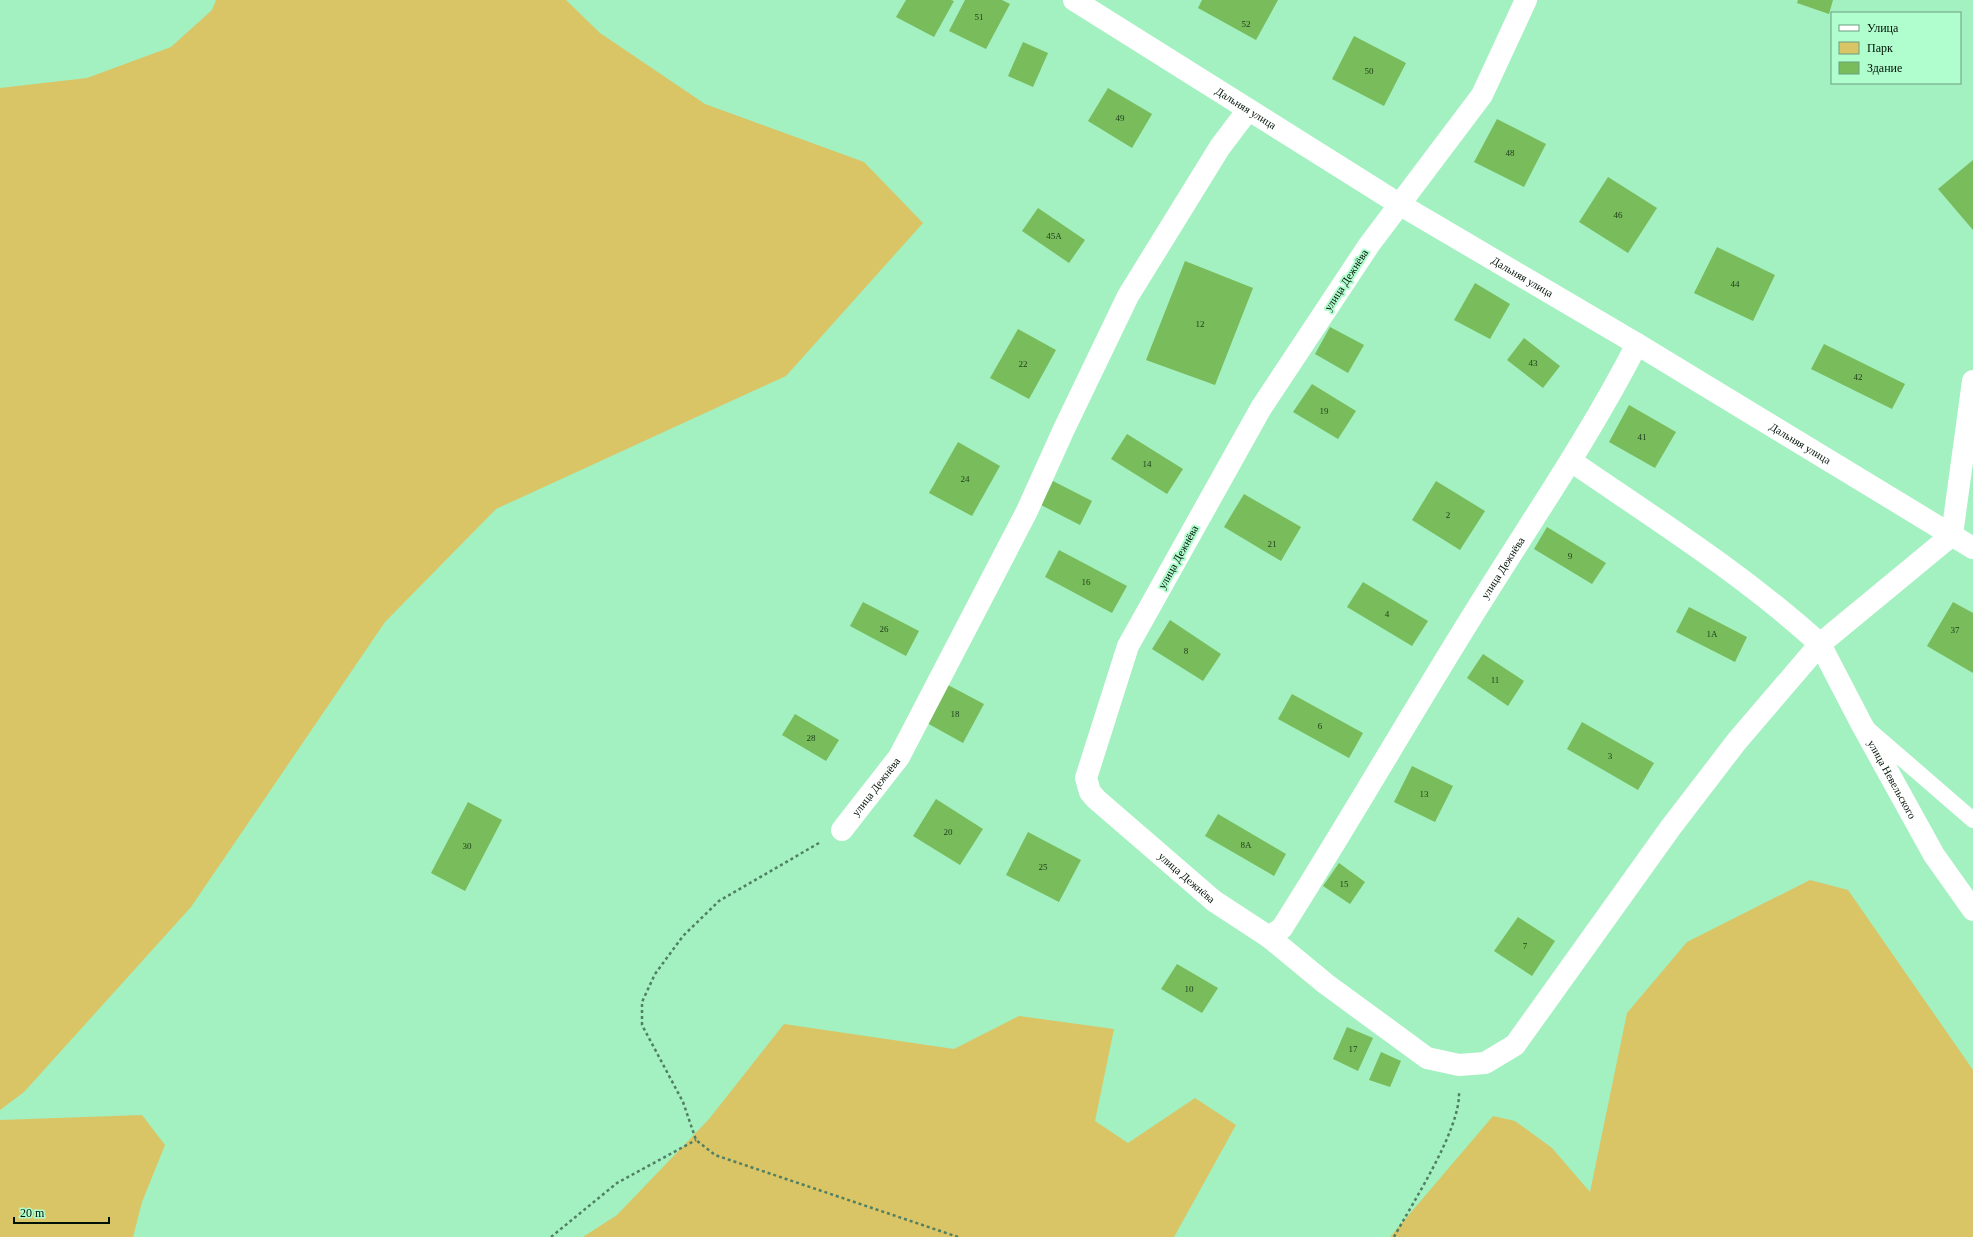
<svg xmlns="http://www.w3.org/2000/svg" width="1973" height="1237" viewBox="0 0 1973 1237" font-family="'Times New Roman',serif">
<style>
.green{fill:#d9c566}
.building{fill:#78bc5b}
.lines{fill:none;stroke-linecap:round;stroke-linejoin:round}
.path{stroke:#507f62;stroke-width:2.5;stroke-dasharray:3 3;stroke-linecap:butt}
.lane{stroke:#fff;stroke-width:16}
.street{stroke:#fff;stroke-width:22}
.primary{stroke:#fff;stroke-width:22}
.labels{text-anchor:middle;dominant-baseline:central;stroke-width:4;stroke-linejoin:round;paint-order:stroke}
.number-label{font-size:9px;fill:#1e3c1b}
.street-label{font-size:11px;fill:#001206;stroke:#b0fdce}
</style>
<rect width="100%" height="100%" fill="#a3f0c1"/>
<g class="green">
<path d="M216 0H566L600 33 705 104 864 162 923 223 786 376 496 509 385 622 191 907 24 1092 0 1110V88L87 78 171 47 212 10Z"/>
<path d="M1810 880 1848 890 1973 1070V1237H1390L1493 1116 1515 1121 1552 1148 1590 1192 1627 1013 1687 942Z"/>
<path d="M1019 1016 1114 1029 1095 1121 1128 1143 1195 1098 1236 1125 1174 1237H583L617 1215 709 1119 784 1024 954 1049Z"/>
<path d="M142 1115 165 1145 142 1202 133 1237H0V1120Z"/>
</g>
<g class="building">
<path d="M906 0H951L954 1 934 37 896 17Z"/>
<path d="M965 0H1002L1010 4 986 49 949 31Z"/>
<path d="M1202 0H1278L1256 40 1198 8Z"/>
<path d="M1798 0H1833L1829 14 1797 3Z"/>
<path d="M1354 36 1406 63 1384 106 1332 79Z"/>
<path d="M1023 42 1048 53 1033 87 1008 76Z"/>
<path d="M1108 88 1152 114 1132 148 1088 121Z"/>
<path d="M1497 119 1546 144 1524 187 1474 162Z"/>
<path d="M1973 160V230L1938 189Z"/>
<path d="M1608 177 1657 208 1628 253 1579 222Z"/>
<path d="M1038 208 1085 240 1069 263 1022 231Z"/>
<path d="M1717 247 1775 275 1753 321 1694 293Z"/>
<path d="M1185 261 1253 288 1215 385 1146 360Z"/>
<path d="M1475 283 1510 304 1490 339 1454 320Z"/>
<path d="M1330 327 1364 345 1348 373 1315 354Z"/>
<path d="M1018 329 1056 350 1029 399 990 378Z"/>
<path d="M1524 338 1560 366 1543 388 1507 360Z"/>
<path d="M1824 344 1905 384 1892 409 1811 369Z"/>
<path d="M1312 384 1356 411 1338 439 1293 412Z"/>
<path d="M1629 405 1676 432 1655 468 1609 442Z"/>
<path d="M1127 434 1183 469 1167 494 1111 459Z"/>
<path d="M958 442 1000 466 972 516 929 493Z"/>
<path d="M1053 481 1092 501 1080 525 1041 505Z"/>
<path d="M1436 481 1485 511 1460 550 1412 520Z"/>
<path d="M1244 494 1301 527 1281 561 1224 527Z"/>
<path d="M1547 527 1606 563 1592 584 1534 549Z"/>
<path d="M1059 550 1127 586 1112 613 1045 577Z"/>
<path d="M1363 582 1428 621 1412 646 1347 607Z"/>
<path d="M863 602 919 631 906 656 850 626Z"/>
<path d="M1953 602 1973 613V673L1927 646Z"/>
<path d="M1689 607 1747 637 1735 662 1676 632Z"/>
<path d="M1170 620 1221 654 1203 681 1152 649Z"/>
<path d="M1483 654 1524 681 1508 706 1467 678Z"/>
<path d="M948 685 984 704 963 743 927 723Z"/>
<path d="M1292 694 1363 733 1349 758 1278 719Z"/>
<path d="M795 714 839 740 826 761 782 735Z"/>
<path d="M1582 722 1654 763 1638 790 1567 749Z"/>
<path d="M1412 766 1453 786 1435 822 1394 802Z"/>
<path d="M936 799 983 829 960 865 913 836Z"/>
<path d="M468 802 502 820 465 891 431 873Z"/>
<path d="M1218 814 1286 854 1274 876 1205 836Z"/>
<path d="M1028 832 1081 860 1059 902 1006 875Z"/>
<path d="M1339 863 1365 882 1350 904 1323 886Z"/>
<path d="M1518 917 1555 941 1532 976 1494 951Z"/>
<path d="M1177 964 1218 988 1202 1013 1161 989Z"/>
<path d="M1347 1027 1373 1038 1358 1071 1333 1059Z"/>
<path d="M1381 1052 1401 1061 1390 1087 1369 1080Z"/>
</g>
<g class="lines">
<g class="path">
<path d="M819 843 719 901 683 936 655 974 642 1002V1025L683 1102 696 1140 715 1155 958 1237"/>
<path d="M551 1237 617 1183 696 1140"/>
<path d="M1394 1237C1413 1202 1460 1130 1459 1093"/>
</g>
<path class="lane" d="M1869 730 1973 820"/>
<g class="street">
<path id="s1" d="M1526 0 1482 95 1369 245 1261 408 1128 646 1086 778 1090 792 1096 799 1214 901 1269 937 1282 928C1350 821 1413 710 1481 602 1534 517 1591 434 1637 344"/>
<path id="s2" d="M1973 381 1952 535 1820 644 1861 723 1934 855 1973 910"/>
<path id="s3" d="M842 830 899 757 1027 511 1064 429 1128 296 1220 147 1248 110"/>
<path d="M1269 937 1326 984 1427 1058 1459 1065 1485 1063 1515 1045 1671 827 1737 741 1820 644C1743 574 1657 520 1571 461"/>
</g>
<path class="primary" id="s4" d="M1074 0 1399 204 1637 344 1973 548"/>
</g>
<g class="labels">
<g class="number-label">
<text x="979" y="17">51</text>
<text x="1246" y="24">52</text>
<text x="1369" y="71">50</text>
<text x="1120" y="118">49</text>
<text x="1510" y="153">48</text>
<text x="1618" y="215">46</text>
<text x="1054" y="236">45А</text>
<text x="1735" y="284">44</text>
<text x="1200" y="324">12</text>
<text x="1533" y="363">43</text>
<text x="1023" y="364">22</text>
<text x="1858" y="377">42</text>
<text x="1324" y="411">19</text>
<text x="1642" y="437">41</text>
<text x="1147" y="464">14</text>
<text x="965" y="479">24</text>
<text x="1448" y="515">2</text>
<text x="1272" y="544">21</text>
<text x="1570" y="556">9</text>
<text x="1086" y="582">16</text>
<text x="1387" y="614">4</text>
<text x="884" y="629">26</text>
<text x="1955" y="630">37</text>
<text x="1712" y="634">1А</text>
<text x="1186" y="651">8</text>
<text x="1495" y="680">11</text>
<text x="955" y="714">18</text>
<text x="1320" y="726">6</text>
<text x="811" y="738">28</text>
<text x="1610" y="756">3</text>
<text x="1424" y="794">13</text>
<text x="948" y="832">20</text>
<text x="1246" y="845">8А</text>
<text x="467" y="846">30</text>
<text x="1043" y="867">25</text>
<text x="1344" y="884">15</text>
<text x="1525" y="946">7</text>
<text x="1189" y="989">10</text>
<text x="1353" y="1049">17</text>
</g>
<g class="street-label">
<text stroke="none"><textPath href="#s4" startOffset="203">Дальняя улица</textPath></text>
<text stroke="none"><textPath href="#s4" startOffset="527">Дальняя улица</textPath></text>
<text transform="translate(1346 280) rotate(-57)">улица Дежнёва</text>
<text stroke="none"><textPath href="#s4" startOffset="851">Дальняя улица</textPath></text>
<text transform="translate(1178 557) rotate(-61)">улица Дежнёва</text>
<text stroke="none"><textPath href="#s1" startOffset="1583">улица Дежнёва</textPath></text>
<text stroke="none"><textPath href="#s2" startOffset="480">улица Невельского</textPath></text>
<text stroke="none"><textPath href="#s3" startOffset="55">улица Дежнёва</textPath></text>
<text stroke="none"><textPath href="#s1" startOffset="1043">улица Дежнёва</textPath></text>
</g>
</g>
<rect x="1831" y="12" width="130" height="72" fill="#b0fdce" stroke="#6a9f7e"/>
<rect x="1839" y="25" width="20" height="6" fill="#ffffff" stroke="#6a9f7e"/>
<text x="1867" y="32" font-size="12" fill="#001206">Улица</text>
<rect x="1839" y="42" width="20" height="12" fill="#d9c566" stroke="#6a9f7e"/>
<text x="1867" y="52" font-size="12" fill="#001206">Парк</text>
<rect x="1839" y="62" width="20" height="12" fill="#78bc5b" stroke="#6a9f7e"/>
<text x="1867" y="72" font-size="12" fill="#001206">Здание</text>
<path d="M14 1217v6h95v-6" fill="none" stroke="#001206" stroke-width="2"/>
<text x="20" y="1217" font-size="12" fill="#001206" stroke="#b0fdce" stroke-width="3" paint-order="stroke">20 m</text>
</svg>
